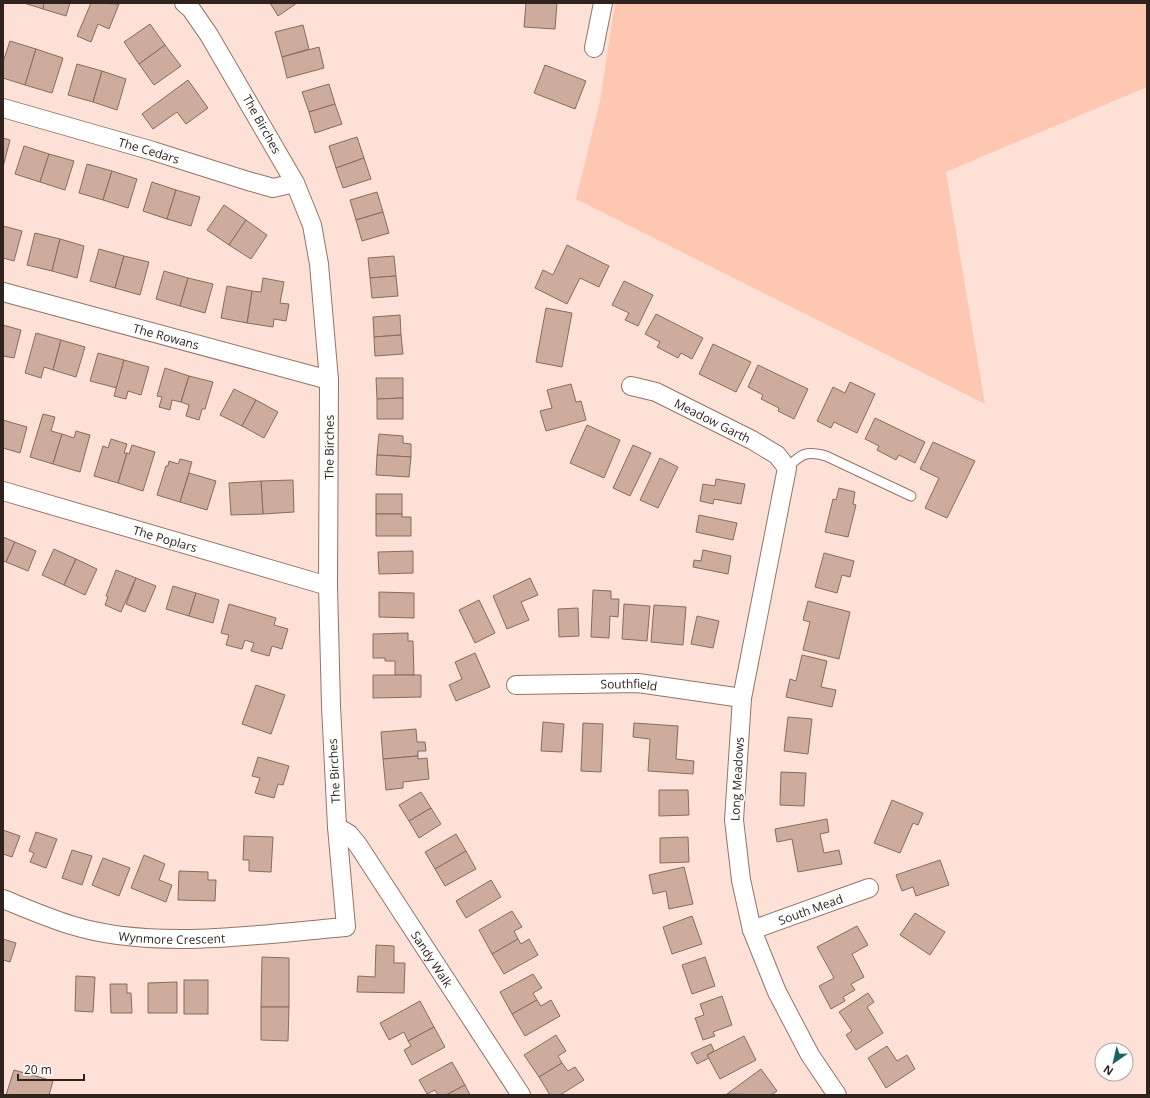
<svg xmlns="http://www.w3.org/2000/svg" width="1150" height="1098" viewBox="0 0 1150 1098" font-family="'Open Sans',sans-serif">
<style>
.green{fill:#fdc7b2}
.building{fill:#cdab9d;stroke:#8a6a5e}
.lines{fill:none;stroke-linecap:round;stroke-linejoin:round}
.service-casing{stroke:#947468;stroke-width:11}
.minor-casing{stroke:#947468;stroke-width:20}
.service{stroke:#fff;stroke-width:9}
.minor{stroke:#fff;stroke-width:18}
.labels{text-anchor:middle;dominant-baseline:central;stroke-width:4;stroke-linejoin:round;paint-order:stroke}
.street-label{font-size:12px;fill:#30231e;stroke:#fff}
</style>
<rect width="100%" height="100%" fill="#fee1d6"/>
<path class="green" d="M615 3H1147V87L946 172 985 404 576 199 600 101Z"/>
<g class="building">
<path d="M24 3H44L43 9Z"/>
<path d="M44 3H70L66 16 43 9Z"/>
<path d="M91 3 119 4 109 29 98 24 91 42 77 36Z"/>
<path d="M270 3H297L278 16Z"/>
<path d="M526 3H557L555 29 524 27Z"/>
<path d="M150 24 165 45 139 64 124 42Z"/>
<path d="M303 25 309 49 282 57 275 32Z"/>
<path d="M10 41 36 49 25 85 3 78V62Z"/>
<path d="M165 45 181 66 154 85 139 64Z"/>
<path d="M319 47 324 68 287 78 282 57Z"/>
<path d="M36 49 63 58 52 93 25 85Z"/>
<path d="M77 64 102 71 93 102 68 95Z"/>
<path d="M545 65 586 81 575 109 534 93Z"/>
<path d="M102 71 126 79 117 110 93 102Z"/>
<path d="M188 80 208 108 186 124 177 112 153 129 142 114Z"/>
<path d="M329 84 335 104 309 112 302 92Z"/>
<path d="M335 104 342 124 315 133 309 112Z"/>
<path d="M357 137 364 158 336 168 329 146Z"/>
<path d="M3 138 10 140 3 167Z"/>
<path d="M24 146 49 154 40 182 15 174Z"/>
<path d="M49 154 74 161 65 190 40 182Z"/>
<path d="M364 158 371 179 343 188 336 168Z"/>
<path d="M87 164 112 171 103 200 79 193Z"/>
<path d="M112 171 137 179 128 208 103 200Z"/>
<path d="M152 182 176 190 167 219 143 211Z"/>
<path d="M176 190 200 197 191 226 167 219Z"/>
<path d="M377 192 383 212 356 220 350 200Z"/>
<path d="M224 205 246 220 229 245 207 230Z"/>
<path d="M383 212 389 233 362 241 356 220Z"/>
<path d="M246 220 267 235 251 259 229 245Z"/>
<path d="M3 226 22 231 14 261 3 258Z"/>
<path d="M35 233 60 239 52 271 27 265Z"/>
<path d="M60 239 84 246 77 278 52 271Z"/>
<path d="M567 245 609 266 599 287 580 278 567 304 535 288 543 270 553 275Z"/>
<path d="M99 249 124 256 115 288 90 281Z"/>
<path d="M124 256 149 262 140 295 115 288Z"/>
<path d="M394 256 396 276 370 278 368 258Z"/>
<path d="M164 271 188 278 180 306 156 299Z"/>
<path d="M396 276 398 296 372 298 370 278Z"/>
<path d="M188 278 213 284 205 313 180 306Z"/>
<path d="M263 278 284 282 280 303 289 304 286 321 274 319 273 327 247 323 252 291 261 292Z"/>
<path d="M624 281 653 295 638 326 625 320 629 313 612 305Z"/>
<path d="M227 286 252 291 247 323 221 318Z"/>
<path d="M546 308 572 313 562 367 536 362Z"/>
<path d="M656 314 703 338 692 359 681 353 678 358 657 347 660 342 645 334Z"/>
<path d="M400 315 401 335 374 337 373 317Z"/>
<path d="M3 325 21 330 14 358 3 356Z"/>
<path d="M36 333 61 340 53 370 44 367 41 378 25 373Z"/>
<path d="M401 335 403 354 375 356 374 337Z"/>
<path d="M61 340 85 347 76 377 53 370Z"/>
<path d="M713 344 751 362 736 392 699 374Z"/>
<path d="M98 353 124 360 117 388 90 381Z"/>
<path d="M124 360 149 367 141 395 128 391 126 399 114 396Z"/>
<path d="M758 365 808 389 794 419 778 411 779 408 761 399 763 395 748 387Z"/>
<path d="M165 368 189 376 181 402 172 400 170 410 159 407 162 397 157 396Z"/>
<path d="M189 376 213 382 205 409H202L199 420 186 416 189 405 181 402Z"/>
<path d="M376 378H403V398L377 399Z"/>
<path d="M850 382 875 394 857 433 834 422 831 428 817 421 833 387 845 393Z"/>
<path d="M571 384 576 402 581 401 586 420 546 431 540 411 552 408 547 390Z"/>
<path d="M234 389 256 400 242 426 220 415Z"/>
<path d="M403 398V419H377V399Z"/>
<path d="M256 400 278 412 264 438 242 426Z"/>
<path d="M43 414 55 417 51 431 62 434 53 464 30 457Z"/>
<path d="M875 418 925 442 915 463 899 455 896 460 877 450 879 446 865 439Z"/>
<path d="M3 420 27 427 20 453 3 448Z"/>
<path d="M587 425 620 440 604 478 570 463Z"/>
<path d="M76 431 90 435 80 472 53 464 62 434 74 438Z"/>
<path d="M379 434 403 436V443L411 444V457L377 455Z"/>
<path d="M111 439 127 444 124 453H127L118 483 94 476 103 446 108 448Z"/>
<path d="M933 442 975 461 947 518 925 508 939 478 920 469Z"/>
<path d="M132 445 155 452 143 491 118 483 127 453 129 454Z"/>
<path d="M633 445 651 453 630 496 613 488Z"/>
<path d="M377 455 411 457 409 477 376 475Z"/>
<path d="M660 458 678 467 658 508 640 500Z"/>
<path d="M180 459 192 462 180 502 157 495 166 466H168L169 461 178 464Z"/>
<path d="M189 473 216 481 207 510 180 502Z"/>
<path d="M716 479 745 484 741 504 714 499 713 504 700 501 703 484 715 486Z"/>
<path d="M293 480 294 512 263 514 261 481Z"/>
<path d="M261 481 263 514 231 515 229 483Z"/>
<path d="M839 488 855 492 853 504 856 505 848 537 825 532 833 499 836 500Z"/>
<rect x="376" y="494" width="26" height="20"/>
<path d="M376 514H402V517H411V536H376Z"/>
<path d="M699 515 737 523 733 540 696 532Z"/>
<path d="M3 537 15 542 6 562 4 561 3 564Z"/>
<path d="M15 542 36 551 28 571 6 562Z"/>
<path d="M54 549 76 559 64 585 42 575Z"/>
<path d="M703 550 731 556 728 574 693 567 694 560 701 561Z"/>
<path d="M413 551V573L379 574 378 552Z"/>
<path d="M824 553 854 561 850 577 842 575 837 593 815 587Z"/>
<path d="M76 559 97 569 85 595 64 585Z"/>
<path d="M116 570 136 578 121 612 105 605 108 597 106 596Z"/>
<path d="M136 578 156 586 145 612 126 604Z"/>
<path d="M530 578 538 595 521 602 529 620 507 629 493 596Z"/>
<path d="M173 586 196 593 189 616 166 609Z"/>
<path d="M593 590 611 591V599H619L618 617 610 616 609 638 591 637Z"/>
<path d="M379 592 414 593V618L379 617Z"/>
<path d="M196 593 219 600 213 623 189 616Z"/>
<path d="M479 600 495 633 475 643 459 610Z"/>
<path d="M808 601 850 612 839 659 803 650 810 622 803 620Z"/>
<path d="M229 604 276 618 274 625 288 629 282 649 272 646 269 656 251 651 254 643 245 640 242 649 226 645 229 635 221 633Z"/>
<path d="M624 604 650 606 647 641 622 639Z"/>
<path d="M654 605 686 607 683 645 651 642Z"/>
<path d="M578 608 579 636 559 637 558 609Z"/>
<path d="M697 616 719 621 713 648 691 644Z"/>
<path d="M408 633V641H413L414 675H395V661H385V658H373V634Z"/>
<path d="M475 653 490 687 456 701 449 685 462 679 455 662Z"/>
<path d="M802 655 827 661 821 687 836 690 832 707 786 697 790 679 796 681Z"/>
<path d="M373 675H421V697L373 698Z"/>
<path d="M256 685 285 695 271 734 242 724Z"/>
<path d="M788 717 812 719 808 754 784 751Z"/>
<path d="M543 722 564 724 562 752 541 751Z"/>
<path d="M583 723 603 724 601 772 581 771Z"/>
<path d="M634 723 678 726 676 759 694 761 693 774 648 771 650 739 633 737Z"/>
<path d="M416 729 417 742H425L426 751H418V756L383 759 381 732Z"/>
<path d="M418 756V759L427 758 429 779 403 782V788L386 790 383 759Z"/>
<path d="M258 757 289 766 283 785 278 784 274 798 255 793 260 778 252 776Z"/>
<path d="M781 772 806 773 804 806 780 805Z"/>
<path d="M659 790H688L689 815 659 816Z"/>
<path d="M421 792 431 808 409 821 399 805Z"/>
<path d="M892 800 923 813 918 825 913 823 900 853 874 843Z"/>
<path d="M431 808 441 824 419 838 409 821Z"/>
<path d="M827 819 829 832 820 834 824 853 839 850 842 864 798 872 792 839 777 842 775 829Z"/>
<path d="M3 830 20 836 12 857 3 854Z"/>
<path d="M36 832 57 839 46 868 30 862 34 853 29 851Z"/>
<path d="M456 834 466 851 435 869 425 852Z"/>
<path d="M244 836 273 837 271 872 249 871V860H243Z"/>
<path d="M688 837 689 862 660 863V838Z"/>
<path d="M72 850 92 856 82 885 62 878Z"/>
<path d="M466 851 476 869 445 886 435 869Z"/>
<path d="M144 855 165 864 159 880 172 885 166 902 131 888Z"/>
<path d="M103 858 130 868 119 896 92 885Z"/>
<path d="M940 860 949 885 916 896 913 887 902 891 896 875Z"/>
<path d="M684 867 693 904 669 909 666 891 653 894 649 875Z"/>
<path d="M179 871 208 872V880H216L215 901 178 900Z"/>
<path d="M491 880 501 897 466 918 456 901Z"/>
<path d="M512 911 522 927 514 931 518 939 492 954 479 930Z"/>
<path d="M915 913 945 932 930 955 900 935Z"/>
<path d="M692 916 702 944 672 954 663 927Z"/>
<path d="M857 926 868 945 852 954 864 977 851 984 855 990 843 997 845 1001 831 1009 819 986 834 978 817 947Z"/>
<path d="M3 939 16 943 10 962 3 960Z"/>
<path d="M518 939 521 944 529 939 538 955 504 974 492 954Z"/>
<path d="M376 945 394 946V963H405L404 993 357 992 358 976 375 977Z"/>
<path d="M262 957 289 958V1007H261Z"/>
<path d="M705 957 715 986 692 994 682 965Z"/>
<path d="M533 974 542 988 533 993 537 1000 512 1014 500 992Z"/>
<path d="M76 976 95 977 93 1012 75 1011Z"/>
<rect x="184" y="980" width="24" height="34"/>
<path d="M177 982V1013H148V983Z"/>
<path d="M110 984H127V993H131L132 1013H111Z"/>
<path d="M868 993 874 1002 867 1007 883 1033 856 1050 846 1035 852 1031 839 1012Z"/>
<path d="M722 996 732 1025 713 1032 715 1036 703 1040 695 1018 704 1015 700 1004Z"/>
<path d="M537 1000 541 1006 551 1000 560 1016 525 1036 512 1014Z"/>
<path d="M420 1001 434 1027 408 1041 404 1032 389 1040 380 1023Z"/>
<path d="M261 1007H289L288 1041 261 1040Z"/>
<path d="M434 1027 445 1047 412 1065 404 1050 411 1046 408 1041Z"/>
<path d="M556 1035 566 1051 558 1056 562 1063 539 1077 524 1055Z"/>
<path d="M744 1036 756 1060 720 1079 707 1055Z"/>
<path d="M711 1044 714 1051 707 1055 709 1058 697 1064 691 1053Z"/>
<path d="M887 1046 897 1061 907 1055 915 1069 886 1088 868 1058Z"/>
<path d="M452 1062 465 1085 446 1095H438L435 1090 427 1094 419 1080Z"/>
<path d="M562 1063 568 1071 575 1067 584 1080 560 1095H550L539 1077Z"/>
<path d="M761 1069 777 1091 771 1095 727 1094Z"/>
<path d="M14 1070 53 1081 49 1095H6Z"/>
<path d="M465 1085 470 1095H446Z"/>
</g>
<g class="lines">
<defs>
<path id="service" d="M787 468C801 454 806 450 826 456L911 496"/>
<g id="minor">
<path d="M594 48 603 3"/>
<path id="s1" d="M3 108 153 151 248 181 273 188 295 183"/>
<path id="s2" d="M3 292 329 380"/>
<path id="s3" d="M631 386 656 392 752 440 777 455 787 468 742 698 734 820 741 880 752 930 777 992 810 1055 837 1095"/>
<path id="s4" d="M3 491 328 586"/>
<path id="s5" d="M516 685 638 683 742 698"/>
<path id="s6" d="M337 827 349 834 358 845 521 1095"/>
<path id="s7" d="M3 899C25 908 48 918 71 925 153 951 261 934 346 927L337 827 331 706 328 586 329 380 319 264 312 225 295 183 209 35 191 9 184 3"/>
<path id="s8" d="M752 930 869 888"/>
</g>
</defs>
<use href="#service" class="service-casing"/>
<use href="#minor" class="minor-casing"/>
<use href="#service" class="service"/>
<use href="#minor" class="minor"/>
</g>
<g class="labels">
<g class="street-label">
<text transform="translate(262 124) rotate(61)">The Birches</text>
<text stroke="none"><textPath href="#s1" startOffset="152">The Cedars</textPath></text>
<text stroke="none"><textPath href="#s2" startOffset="169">The Rowans</textPath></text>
<text stroke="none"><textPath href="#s3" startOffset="89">Meadow Garth</textPath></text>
<text stroke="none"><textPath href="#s7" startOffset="830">The Birches</textPath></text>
<text stroke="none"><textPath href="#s4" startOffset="169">The Poplars</textPath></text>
<text stroke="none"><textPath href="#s5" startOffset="113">Southfield</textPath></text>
<text transform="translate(334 771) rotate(-93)">The Birches</text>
<text transform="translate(737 779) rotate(-87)">Long Meadows</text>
<text stroke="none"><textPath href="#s8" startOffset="62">South Mead</textPath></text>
<text stroke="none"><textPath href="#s7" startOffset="175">Wynmore Crescent</textPath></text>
<text stroke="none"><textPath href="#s6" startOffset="164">Sandy Walk</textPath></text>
</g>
</g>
<rect width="1150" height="1098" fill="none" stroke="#30231e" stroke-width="8"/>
<g transform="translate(1114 1062) rotate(214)"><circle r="19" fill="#ffffff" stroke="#aca7a5"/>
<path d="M0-3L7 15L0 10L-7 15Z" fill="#166562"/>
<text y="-6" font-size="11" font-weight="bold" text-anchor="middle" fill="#30231e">N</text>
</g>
<path d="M18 1074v6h66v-6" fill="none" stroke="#30231e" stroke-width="2"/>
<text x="24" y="1074" font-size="12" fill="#30231e" stroke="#ffffff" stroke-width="3" paint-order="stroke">20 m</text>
</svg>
